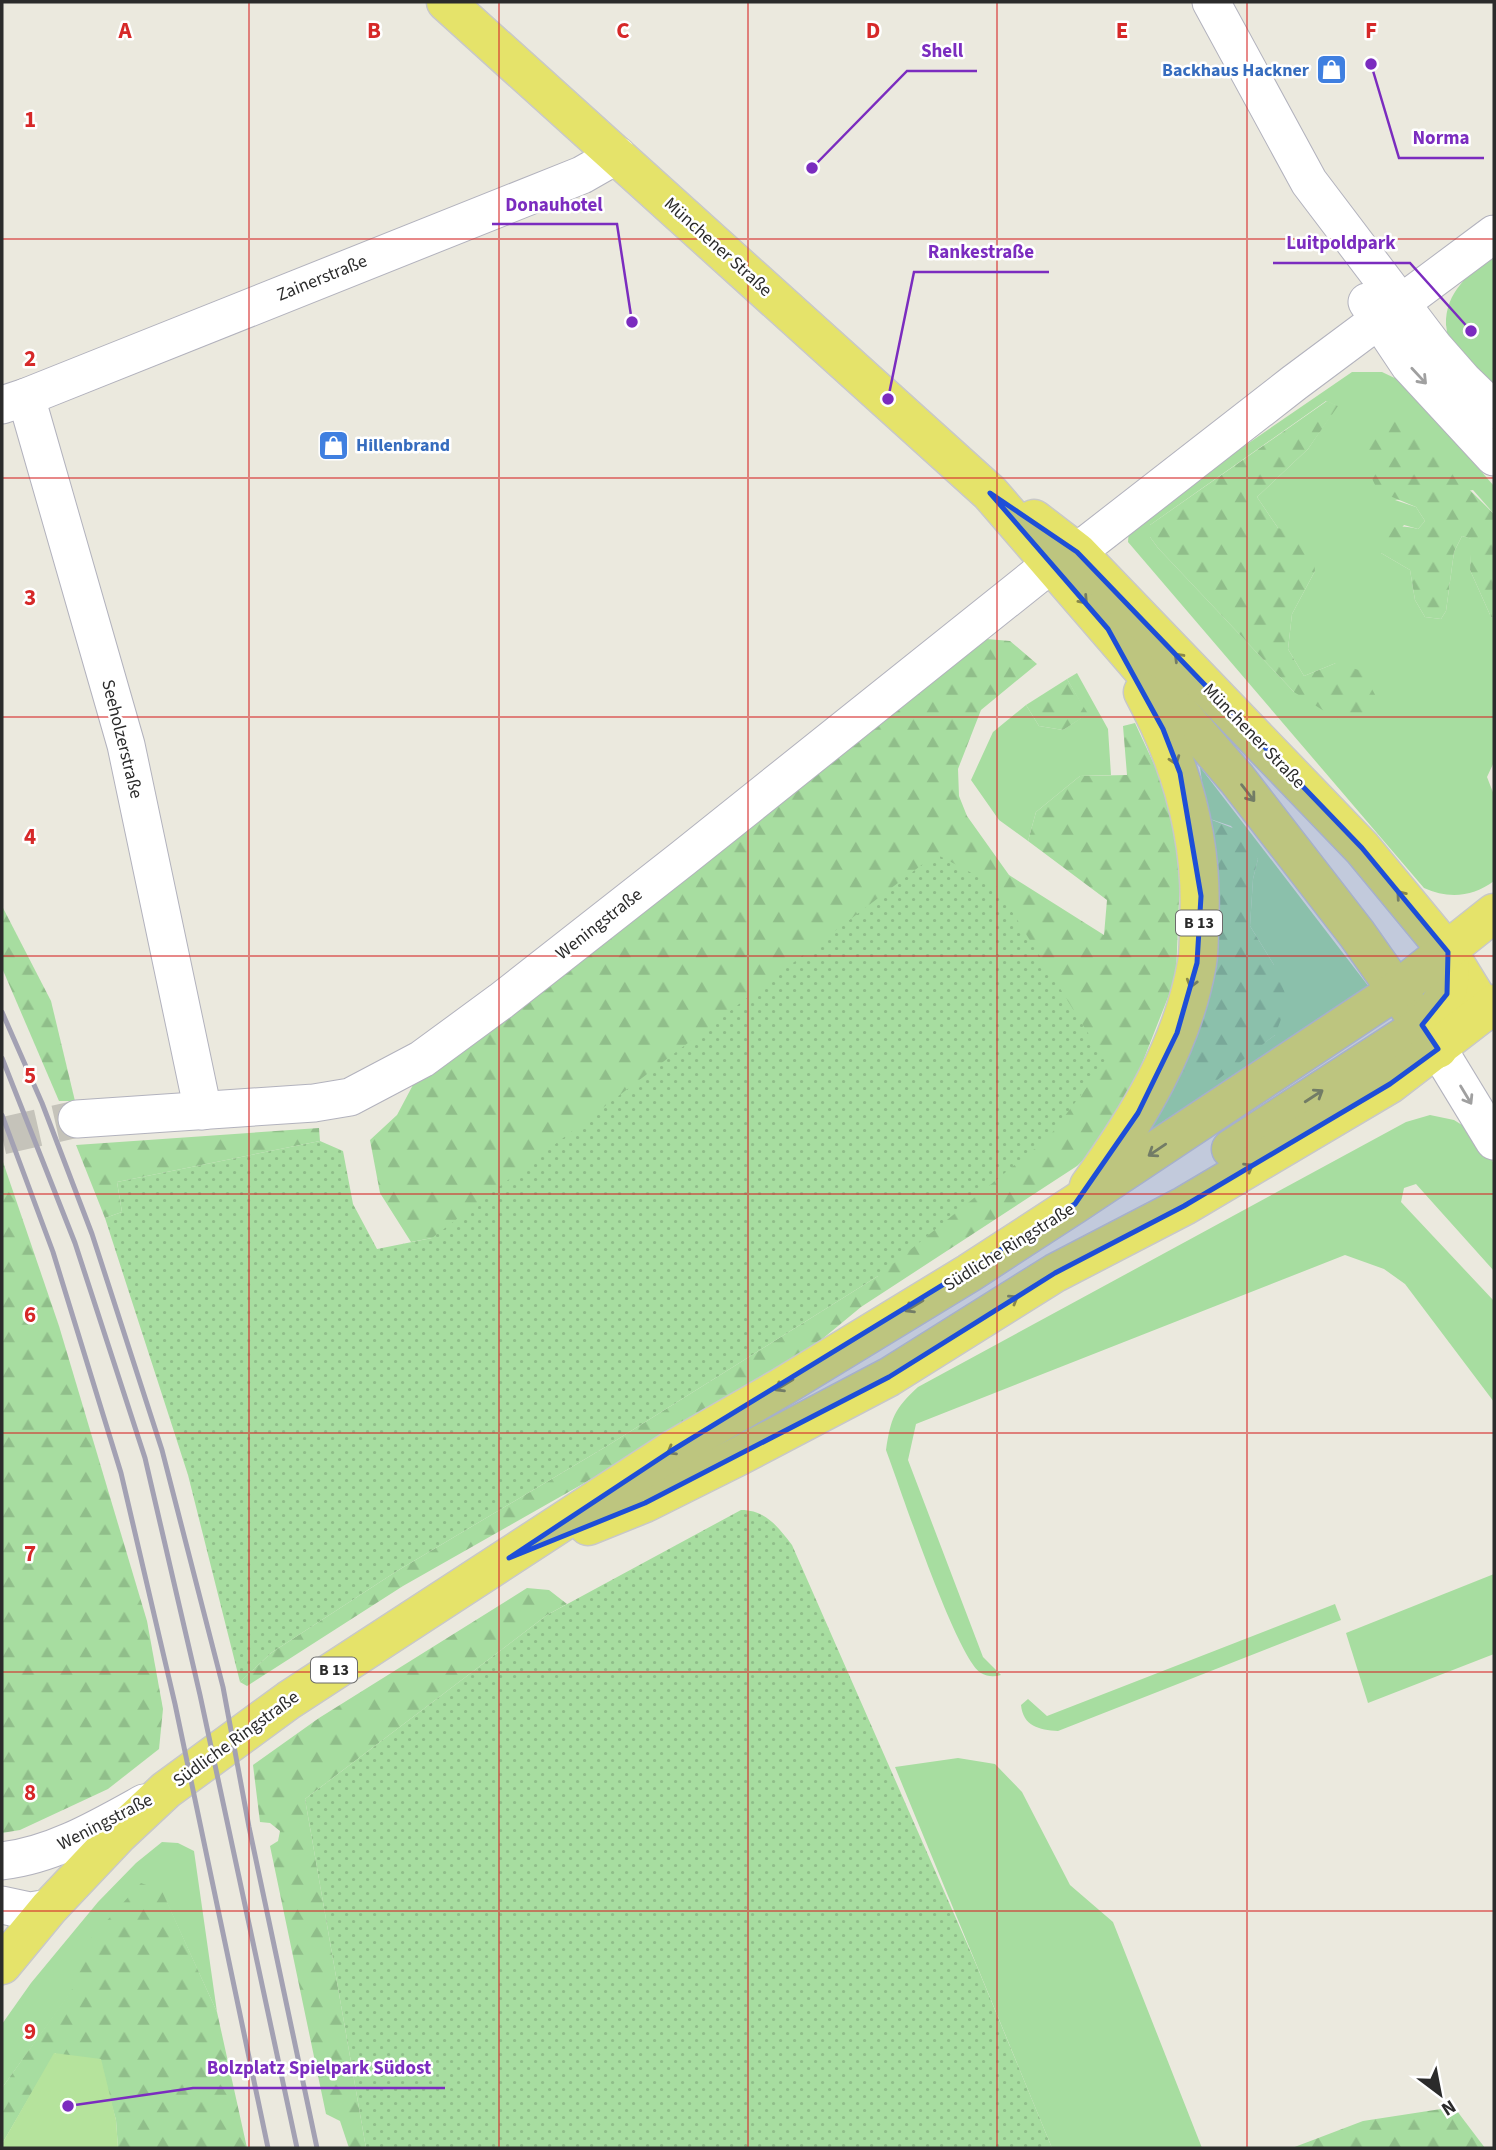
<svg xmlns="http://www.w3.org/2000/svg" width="1496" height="2150" viewBox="0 0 1496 2150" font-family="'Source Sans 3',sans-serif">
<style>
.grass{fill:#a7dda0;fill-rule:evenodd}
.forest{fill:url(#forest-firs)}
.garden{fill:url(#garden-dots)}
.pitch{fill:#b5e39c}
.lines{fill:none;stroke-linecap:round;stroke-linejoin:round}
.minor-tunnel{stroke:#c5c3ba;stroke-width:37;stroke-dasharray:37 18;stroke-linecap:butt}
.minor-casing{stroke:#b2b2bd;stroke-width:39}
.major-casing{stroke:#c8c8c8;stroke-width:41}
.minor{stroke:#fff;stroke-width:37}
.major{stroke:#e5e36a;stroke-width:38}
.rail{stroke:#a3a1b3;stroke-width:5}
.oneway{stroke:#a0a0a0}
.oneway2{stroke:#88874a}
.marked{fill:#1d4ed8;fill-opacity:0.2;stroke:#1d4ed8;stroke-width:5;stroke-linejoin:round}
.grid{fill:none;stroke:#d62828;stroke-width:2;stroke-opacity:0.55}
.labels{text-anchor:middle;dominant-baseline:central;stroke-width:5;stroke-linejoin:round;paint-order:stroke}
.shield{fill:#fff;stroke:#6b6b6b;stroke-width:2}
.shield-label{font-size:16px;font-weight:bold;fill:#2b2b2b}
.shop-label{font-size:18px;font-weight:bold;fill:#366cbe;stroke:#fff;text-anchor:end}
.street-label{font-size:18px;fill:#2b2b2b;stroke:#fff}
.grid-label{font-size:23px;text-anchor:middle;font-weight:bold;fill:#d62828;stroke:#fff;stroke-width:5;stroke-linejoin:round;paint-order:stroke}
.leader{fill:none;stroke:#7b2cbf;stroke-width:2.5}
.callout-dot{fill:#7b2cbf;stroke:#fff;stroke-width:2.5}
.callout-label{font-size:19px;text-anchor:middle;font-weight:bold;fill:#7b2cbf;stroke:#fff;stroke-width:5;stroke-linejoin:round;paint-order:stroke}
</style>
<defs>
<pattern id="forest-firs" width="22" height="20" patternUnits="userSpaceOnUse" patternTransform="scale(1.75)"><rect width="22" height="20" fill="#a7dda0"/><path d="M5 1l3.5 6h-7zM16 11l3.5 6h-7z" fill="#90be8a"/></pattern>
<pattern id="garden-dots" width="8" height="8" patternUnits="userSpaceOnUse" patternTransform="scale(1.75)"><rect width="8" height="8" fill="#a7dda0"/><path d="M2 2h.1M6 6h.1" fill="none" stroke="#90be8a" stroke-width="1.8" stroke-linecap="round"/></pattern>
</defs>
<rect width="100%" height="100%" fill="#ebe9de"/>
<g class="grass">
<path d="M1494 256V397C1483 384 1455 355 1449 341 1447 337 1447 329 1446 325 1445 292 1470 272 1494 256Z"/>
<path d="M1352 372H1382L1403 382 1494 486V514L1473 490 1395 500 1416 507 1425 521 1418 529 1404 525 1381 553 1410 570 1415 600 1425 617 1441 619 1446 611 1454 552 1462 536 1472 539 1470 570 1491 617 1494 618V762L1487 777 1494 795V881C1473 897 1448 899 1424 888L1128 542 1129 529 1141 517ZM1326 401 1337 406 1308 449 1257 497 1278 528 1315 571 1292 614 1288 649 1304 676 1336 663 1294 692 1158 548 1150 537V525Z"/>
<path d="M1077 673 1108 729 1111 775 1080 776 1036 812 1028 841 999 820 971 780 993 732 1026 705 1039 726 1063 730 1087 714 1067 679Z"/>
<path d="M1200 767 1369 987 1154 1136 1149 1131 1180 1068 1241 1060 1275 1035 1274 965 1250 926 1253 879 1258 859 1231 826 1207 818Z"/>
<path d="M1430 1115 1454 1120 1470 1130 1482 1142 1494 1164V1271L1416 1184 1404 1188 1401 1202 1494 1301V1402L1405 1284 1384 1269 1345 1255 916 1424 908 1460 983 1657 1001 1675C994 1677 988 1677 981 1673 956 1657 900 1487 886 1450 891 1418 894 1409 918 1387L1406 1122Z"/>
<path d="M1494 1574V1654L1368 1703 1346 1633Z"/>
<path d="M1335 1604 1341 1620 1058 1731C1039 1730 1023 1726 1021 1705L1028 1699 1047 1716Z"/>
<path d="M958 1758 995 1764 1022 1792 1070 1885 1113 1922 1202 2148H1052L895 1767Z"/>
<path d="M162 1842 178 1843 194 1851 217 2012 162 1892 79 1981 2 2088V2024L31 1983 98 1902 136 1863Z"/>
</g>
<g class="forest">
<path d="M1327 401 1338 406 1308 449 1257 497 1278 528 1311 538 1315 571 1292 614 1288 649 1304 676 1336 663 1362 671 1378 700 1365 723 1351 728 1294 692 1158 548 1150 537V525Z"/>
<path d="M1392 413 1494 514V618L1491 617 1470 570 1471 539 1462 536 1454 552 1446 611 1441 619 1425 617 1415 600 1410 570 1381 553C1371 526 1398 523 1418 529L1425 521 1416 507 1378 491 1360 454 1368 422Z"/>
<path d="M975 638 1010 641 1037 664 981 710 958 769 959 796 967 816 1009 875 1104 935 1107 900 1028 841 1036 812 1080 776 1127 775 1123 726 1135 723 1160 777 1181 848 1176 977 1134 1084 1104 1140 1077 1166 861 1307 815 1345 669 1435 403 1586 247 1686 240 1682 271 1653 397 1571 607 1446 878 1276 432 1238 411 1242 380 1193 370 1140 397 1115 422 1068Z"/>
<path d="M1067 679 1088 714 1063 730 1039 726 1026 705Z"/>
<path d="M1207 818 1243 832 1258 859 1253 879 1250 926 1274 965 1288 1001 1275 1035 1207 1088 1180 1068 1209 978 1219 911Z"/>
<path d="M2 906 51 1001 75 1101H59L2 968Z"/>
<path d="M319 1128 320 1141 117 1182 122 1212 105 1218 76 1145Z"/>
<path d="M2 1159 59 1326 147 1621 163 1709 159 1749 108 1789 20 1830 2 1833Z"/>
<path d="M527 1588 549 1590 567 1604 547 1615 305 1799 366 2148H349L340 2121 326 2114 270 1846 278 1841 280 1831 270 1823 260 1822 253 1765 319 1718Z"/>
<path d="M141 1883 162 1891 217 2012 247 2148H118L116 2120 108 2092 55 2053 2 2144V2088L78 1981 74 1957Z"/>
<path d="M1454 2107 1485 2148H1292L1363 2121Z"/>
</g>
<g class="garden">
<path d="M936 854 996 886 1106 1062 1048 1138 878 1276 607 1446 397 1571 271 1653 240 1682 188 1475 105 1218 122 1212 117 1182 320 1141 343 1151 353 1204 377 1249 432 1238Z"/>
<path d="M741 1510C766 1510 778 1527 792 1545L976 1964 1052 2148H366L305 1799 547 1615Z"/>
</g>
<path class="pitch" d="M54 2053 101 2059 116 2120 118 2148H2V2144Z"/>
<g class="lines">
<path class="minor-tunnel" d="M2 1136 77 1119"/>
<defs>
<g id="minor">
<path d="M1211 2 1309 182 1434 347 1463 380 1494 410"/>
<path d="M1367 302 1409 365 1494 457"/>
<path d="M26 397 582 175 617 155"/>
<path d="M2 405 26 397 126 745 203 1111"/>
<path d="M1077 552 1294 383 1494 234"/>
<path d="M1438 1049 1494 1141"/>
<path d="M77 1119 314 1103 350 1097 422 1059 501 1001 682 859 1051 564"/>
<path d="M2 1861C53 1855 99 1828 144 1803"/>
<path d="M2 1905 30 1911 49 1908"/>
</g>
<g id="major">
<path d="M446 2 990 493 1237 779 1357 934 1438 1049"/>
<path d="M1034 519 1077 552 1362 848 1448 952 1485 1012"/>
<path d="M1231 1149 1422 1025C1446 1002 1454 986 1448 952"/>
<path d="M1089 1186C1137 1120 1183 1045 1197 963 1199 951 1199 938 1199 926 1204 844 1182 764 1143 692"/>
<path d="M588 1526 645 1503 739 1456 889 1377 1055 1273 1184 1206 1390 1084 1494 1004"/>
<path d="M2 1965 49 1908 119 1834 166 1790 289 1700 671 1451 782 1387 969 1273 1075 1204 1397 990 1494 913"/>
</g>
</defs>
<use href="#minor" class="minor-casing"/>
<use href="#major" class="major-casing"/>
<use href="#minor" class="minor"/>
<use href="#major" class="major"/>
<g class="rail">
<path d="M2 1012 42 1103 92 1234 162 1450 223 1687 249 1827 317 2148"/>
<path d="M2 1058 75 1243 145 1458 200 1695 297 2148"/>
<path d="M2 1115 53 1252 121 1473 175 1704 268 2148"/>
</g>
</g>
<defs><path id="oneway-shaft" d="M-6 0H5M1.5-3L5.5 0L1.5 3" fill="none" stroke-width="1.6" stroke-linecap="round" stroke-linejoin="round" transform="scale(1.75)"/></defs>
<g class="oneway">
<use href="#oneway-shaft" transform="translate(1419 376) rotate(47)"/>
<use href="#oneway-shaft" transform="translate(1466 1095) rotate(59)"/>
</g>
<g class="oneway2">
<use href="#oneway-shaft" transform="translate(1080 596) rotate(48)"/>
<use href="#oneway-shaft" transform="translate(1182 661) rotate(-134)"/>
<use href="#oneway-shaft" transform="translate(1173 755) rotate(70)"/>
<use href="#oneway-shaft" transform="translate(1248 793) rotate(52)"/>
<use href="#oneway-shaft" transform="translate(1404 899) rotate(-130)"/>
<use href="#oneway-shaft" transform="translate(1193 978) rotate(106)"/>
<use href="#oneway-shaft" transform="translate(1314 1096) rotate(-33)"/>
<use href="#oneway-shaft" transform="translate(1157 1150) rotate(146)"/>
<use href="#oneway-shaft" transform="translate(1244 1170) rotate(-31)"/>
<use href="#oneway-shaft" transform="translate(1009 1302) rotate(-32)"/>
<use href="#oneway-shaft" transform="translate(914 1306) rotate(149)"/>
<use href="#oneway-shaft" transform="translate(784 1385) rotate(149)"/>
<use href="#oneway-shaft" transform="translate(676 1448) rotate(149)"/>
</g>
<path class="marked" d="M990 493 1077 552 1362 848 1448 952 1447 994 1422 1025 1438 1049 1390 1084 1184 1206 1055 1273 889 1377 645 1503 509 1558 671 1451 1075 1204 1138 1113 1177 1033 1197 963 1201 896 1180 773 1163 729 1108 629Z"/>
<path class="grid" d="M249 2V2148M499 2V2148M748 2V2148M997 2V2148M1247 2V2148M2 239H1494M2 478H1494M2 717H1494M2 956H1494M2 1194H1494M2 1433H1494M2 1672H1494M2 1911H1494"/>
<defs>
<symbol id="shop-square" viewBox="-11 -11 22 22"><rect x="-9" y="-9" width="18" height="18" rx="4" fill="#3f7fe0" stroke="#fff"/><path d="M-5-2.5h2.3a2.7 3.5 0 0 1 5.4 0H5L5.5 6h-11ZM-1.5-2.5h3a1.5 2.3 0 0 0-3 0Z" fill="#fff"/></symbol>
</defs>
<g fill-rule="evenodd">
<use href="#shop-square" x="1314" y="52" width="35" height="35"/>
<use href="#shop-square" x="316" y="428" width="35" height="35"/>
</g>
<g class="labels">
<g class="shield">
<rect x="1176" y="910.5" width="46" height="25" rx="5"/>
<rect x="311" y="1657.5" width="46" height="25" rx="5"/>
</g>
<g class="shield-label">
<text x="1199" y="923">B 13</text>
<text x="334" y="1670">B 13</text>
</g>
<g class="shop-label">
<text x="1309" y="70">Backhaus Hackner</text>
<text x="356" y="445" text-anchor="start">Hillenbrand</text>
</g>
<g class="street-label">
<text transform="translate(718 247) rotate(42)">Münchener Straße</text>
<text transform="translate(322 278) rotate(-22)">Zainerstraße</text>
<text transform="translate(1254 736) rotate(46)">Münchener Straße</text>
<text transform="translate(122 739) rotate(76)">Seeholzerstraße</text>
<text transform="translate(599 924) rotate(-38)">Weningstraße</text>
<text transform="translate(1009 1247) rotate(-32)">Südliche Ringstraße</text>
<text transform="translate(236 1739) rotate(-36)">Südliche Ringstraße</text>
<text transform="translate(105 1822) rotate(-27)">Weningstraße</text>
</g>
</g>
<g class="grid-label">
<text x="125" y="38">A</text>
<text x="374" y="38">B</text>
<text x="623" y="38">C</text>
<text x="873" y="38">D</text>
<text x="1122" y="38">E</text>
<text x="1371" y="38">F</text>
<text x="30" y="127">1</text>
<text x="30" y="366">2</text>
<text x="30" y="605">3</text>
<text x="30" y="844">4</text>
<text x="30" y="1083">5</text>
<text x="30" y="1322">6</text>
<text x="30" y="1561">7</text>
<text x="30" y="1800">8</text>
<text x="30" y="2039">9</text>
</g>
<path class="leader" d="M812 168L907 71H977M1371 64L1399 158H1484M632 322L617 224H492M1471 331L1410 263H1273M888 399L914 272H1049M68 2106L193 2088H445"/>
<g class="callout-dot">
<circle cx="812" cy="168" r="7"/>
<circle cx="1371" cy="64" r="7"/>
<circle cx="632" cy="322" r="7"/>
<circle cx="1471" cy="331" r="7"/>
<circle cx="888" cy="399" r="7"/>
<circle cx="68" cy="2106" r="7"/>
</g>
<g class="callout-label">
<text x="942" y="57">Shell</text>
<text x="1441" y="144">Norma</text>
<text x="554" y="211">Donauhotel</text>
<text x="1341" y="249">Luitpoldpark</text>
<text x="981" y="258">Rankestraße</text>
<text x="319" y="2074">Bolzplatz Spielpark Südost</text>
</g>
<rect width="1496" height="2150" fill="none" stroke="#2b2b2b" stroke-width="7"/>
<g transform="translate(1440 2094) rotate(148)" stroke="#ffffff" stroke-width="5" paint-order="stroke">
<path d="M0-5L12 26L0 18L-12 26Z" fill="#2b2b2b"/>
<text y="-10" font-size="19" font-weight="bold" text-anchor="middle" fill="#2b2b2b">N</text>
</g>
</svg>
